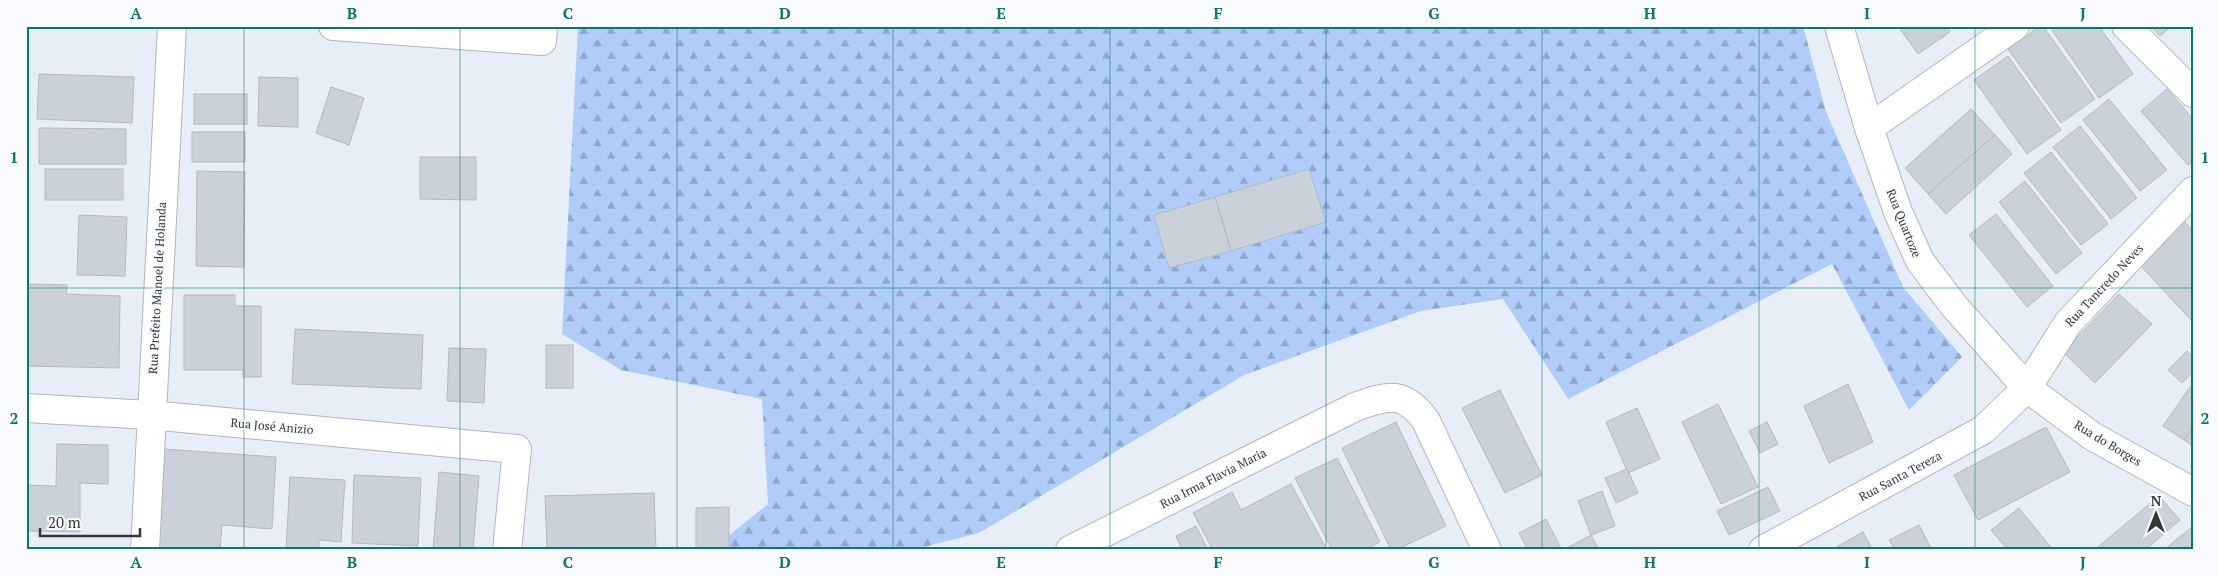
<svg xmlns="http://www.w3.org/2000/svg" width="2219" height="576" viewBox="0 0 2219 576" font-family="'PT Serif',serif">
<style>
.forest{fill:url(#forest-firs)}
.building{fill:#cbd1da;stroke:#b4b9c2}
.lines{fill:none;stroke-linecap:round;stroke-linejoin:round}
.minor-casing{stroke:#b1b7bf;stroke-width:30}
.tertiary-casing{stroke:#b1b7bf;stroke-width:30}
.minor{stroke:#fff;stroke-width:28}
.tertiary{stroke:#fff;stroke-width:28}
.grid{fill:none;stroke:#0f766e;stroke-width:1;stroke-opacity:0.55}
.labels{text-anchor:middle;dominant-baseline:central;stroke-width:4;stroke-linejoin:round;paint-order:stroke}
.street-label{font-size:12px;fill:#34373a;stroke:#f9fbff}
.neatline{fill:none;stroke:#0f766e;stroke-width:2}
.grid-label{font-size:16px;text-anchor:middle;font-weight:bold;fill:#0f766e}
</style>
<defs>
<pattern id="forest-firs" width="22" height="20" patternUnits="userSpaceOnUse" patternTransform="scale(1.25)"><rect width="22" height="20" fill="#afcdf8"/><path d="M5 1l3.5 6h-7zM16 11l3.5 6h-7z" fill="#8fa7ca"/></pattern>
</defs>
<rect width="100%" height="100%" fill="#e8eef7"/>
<path class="forest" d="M578 26H1803L1826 112 1903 287 1962 357 1909 410 1832 264 1568 399 1503 299 1421 311 1244 375 979 533 912 550H711L768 504 762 399 621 370 562 334Z"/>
<g class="building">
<path d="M1898 26H1946L1950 32 1918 54Z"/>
<path d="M2040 26H2043L2095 99 2061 123 2008 49Z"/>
<path d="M2049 26H2099L2133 74 2099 98Z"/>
<path d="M2151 26H2172L2160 36Z"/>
<path d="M2008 56 2061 130 2027 154 1974 80Z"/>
<path d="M39 74 134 77 132 123 37 119Z"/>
<path d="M259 77 298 78V127L258 126Z"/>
<path d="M331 87 364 98 349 145 316 133Z"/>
<path d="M2167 89 2193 119V162L2188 165 2141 111Z"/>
<rect x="194" y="94" width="53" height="30"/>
<path d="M2109 99 2167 170 2140 191 2083 120Z"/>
<path d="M1971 109 1995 135 1928 194 1905 168Z"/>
<path d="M2080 126 2137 198 2111 219 2053 147Z"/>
<path d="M39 128 126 129V164H39Z"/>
<rect x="192" y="132" width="53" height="30"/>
<path d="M1995 135 2012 154 1946 214 1928 194Z"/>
<path d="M2051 152 2108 224 2081 245 2024 173Z"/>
<path d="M420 157H476V200L420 199Z"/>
<rect x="45" y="169" width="78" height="31"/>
<path d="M1309 169 1326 222 1231 251 1215 197Z"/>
<path d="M197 171 245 172 244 267 196 266Z"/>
<path d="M2025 181 2082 253 2056 274 1999 202Z"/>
<path d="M1215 197 1231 251 1169 268 1154 215Z"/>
<path d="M1996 214 2053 286 2027 307 1969 235Z"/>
<path d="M79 215 127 217 125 276 77 275Z"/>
<path d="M2182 219 2193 231V322L2136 261Z"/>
<path d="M26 284 67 285 66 294 120 296 119 368 26 366Z"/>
<path d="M2119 294 2152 324 2095 383 2063 352Z"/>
<path d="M184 295H235V306H261V377H243V370H184Z"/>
<path d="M295 329 423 335 421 389 292 384Z"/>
<rect x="546" y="345" width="27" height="43"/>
<path d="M449 348 486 349 484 403 447 401Z"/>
<path d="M2187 351 2193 357V372L2182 383 2168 370Z"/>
<path d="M1848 384 1873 442 1829 463 1804 406Z"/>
<path d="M2190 387 2193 389V428L2184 440 2163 426Z"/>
<path d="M1500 390 1542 475 1505 493 1462 408Z"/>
<path d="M1718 404 1758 487 1721 504 1682 422Z"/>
<path d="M1637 408 1660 459 1628 473 1606 422Z"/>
<path d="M1396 422 1446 526 1396 550H1391L1342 448Z"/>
<path d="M1767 422 1778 444 1760 453 1749 431Z"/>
<path d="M2046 427 2070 472 1978 520 1954 475Z"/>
<path d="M2193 428V446L2184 440Z"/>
<path d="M57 444 108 445V484L80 483V532L26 531V485L56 486Z"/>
<path d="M164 449 276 457 272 529 222 525 220 550H157Z"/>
<path d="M1337 458 1380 542 1364 550H1332L1295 478Z"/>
<path d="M1627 469 1638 493 1616 503 1605 478Z"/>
<path d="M439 472 479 476 473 550H433Z"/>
<path d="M354 475 421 478 418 546 352 543Z"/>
<path d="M290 477 345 480 341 542 319 540V550H286Z"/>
<path d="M1291 484 1327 550H1213L1193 513 1232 492 1241 510Z"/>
<path d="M1768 487 1780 511 1729 535 1717 511Z"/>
<path d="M1602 491 1615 526 1591 535 1578 501Z"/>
<path d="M654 493 656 550H547L545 496Z"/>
<path d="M2159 496 2180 520 2145 550H2101L2098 547Z"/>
<path d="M729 507V550H696V508Z"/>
<path d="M2019 508 2053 550H2008L1991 530Z"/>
<path d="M1546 519 1562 550H1528L1519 533Z"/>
<path d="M1919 525 1932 550H1895L1889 540Z"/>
<path d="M1196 526 1208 550H1182L1176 536Z"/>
<path d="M2193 526V550H2164Z"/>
<path d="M1863 532 1873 550H1831Z"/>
<path d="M1591 535 1599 550H1563Z"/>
</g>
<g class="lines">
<defs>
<g id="minor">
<path d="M333 26 542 41 543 26"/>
<path d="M2126 26 2193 93"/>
<path d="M1869 128 2015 26"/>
<path d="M26 408 150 415 517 449 507 550"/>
<path d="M145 550 172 26"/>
<path d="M1070 550 1355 407C1388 395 1404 390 1426 421L1487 550"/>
<path d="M1763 550 1983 430 2027 388 2068 323 2193 191"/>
</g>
<path id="tertiary" d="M1839 26 1869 128 1898 212 1920 261 1954 306 2027 388 2092 436 2193 492"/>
</defs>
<use href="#minor" class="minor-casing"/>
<use href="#tertiary" class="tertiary-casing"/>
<use href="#minor" class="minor"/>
<use href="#tertiary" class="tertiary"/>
</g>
<path class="grid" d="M244 26V550M460 26V550M677 26V550M893 26V550M1110 26V550M1326 26V550M1542 26V550M1759 26V550M1975 26V550M26 288H2193"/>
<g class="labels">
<g class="street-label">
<text transform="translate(1904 223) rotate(68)">Rua Quartoze</text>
<text transform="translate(2104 285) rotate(-47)">Rua Tancredo Neves</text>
<text transform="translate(157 288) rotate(-87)">Rua Prefeito Manoel de Holanda</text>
<text transform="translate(272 426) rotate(5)">Rua José Anizio</text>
<text transform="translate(2108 443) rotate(31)">Rua do Borges</text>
<text transform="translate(1900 476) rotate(-28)">Rua Santa Tereza</text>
<text transform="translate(1213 478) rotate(-27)">Rua Irma Flavia Maria</text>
</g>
</g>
<rect width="2219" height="576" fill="none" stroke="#f9fbff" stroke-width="55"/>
<g transform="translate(2156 514)" stroke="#f9fbff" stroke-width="4" paint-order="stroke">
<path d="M0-4L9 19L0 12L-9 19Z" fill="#34373a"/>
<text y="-8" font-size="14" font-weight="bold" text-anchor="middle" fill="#34373a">N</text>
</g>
<path d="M40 528v8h100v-8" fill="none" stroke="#34373a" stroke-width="2.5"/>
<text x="48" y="528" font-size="15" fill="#34373a" stroke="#f9fbff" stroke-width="4" paint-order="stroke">20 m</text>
<rect x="28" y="28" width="2164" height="520" class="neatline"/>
<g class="grid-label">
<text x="136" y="19">A</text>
<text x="352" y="19">B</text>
<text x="568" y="19">C</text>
<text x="785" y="19">D</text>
<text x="1001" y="19">E</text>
<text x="1218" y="19">F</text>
<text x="1434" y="19">G</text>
<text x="1650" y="19">H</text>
<text x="1867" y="19">I</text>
<text x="2083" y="19">J</text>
<text x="14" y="163">1</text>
<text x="2205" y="163">1</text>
<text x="14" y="424">2</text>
<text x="2205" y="424">2</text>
<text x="136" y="568">A</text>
<text x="352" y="568">B</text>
<text x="568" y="568">C</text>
<text x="785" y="568">D</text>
<text x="1001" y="568">E</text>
<text x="1218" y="568">F</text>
<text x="1434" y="568">G</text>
<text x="1650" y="568">H</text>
<text x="1867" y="568">I</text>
<text x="2083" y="568">J</text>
</g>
</svg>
